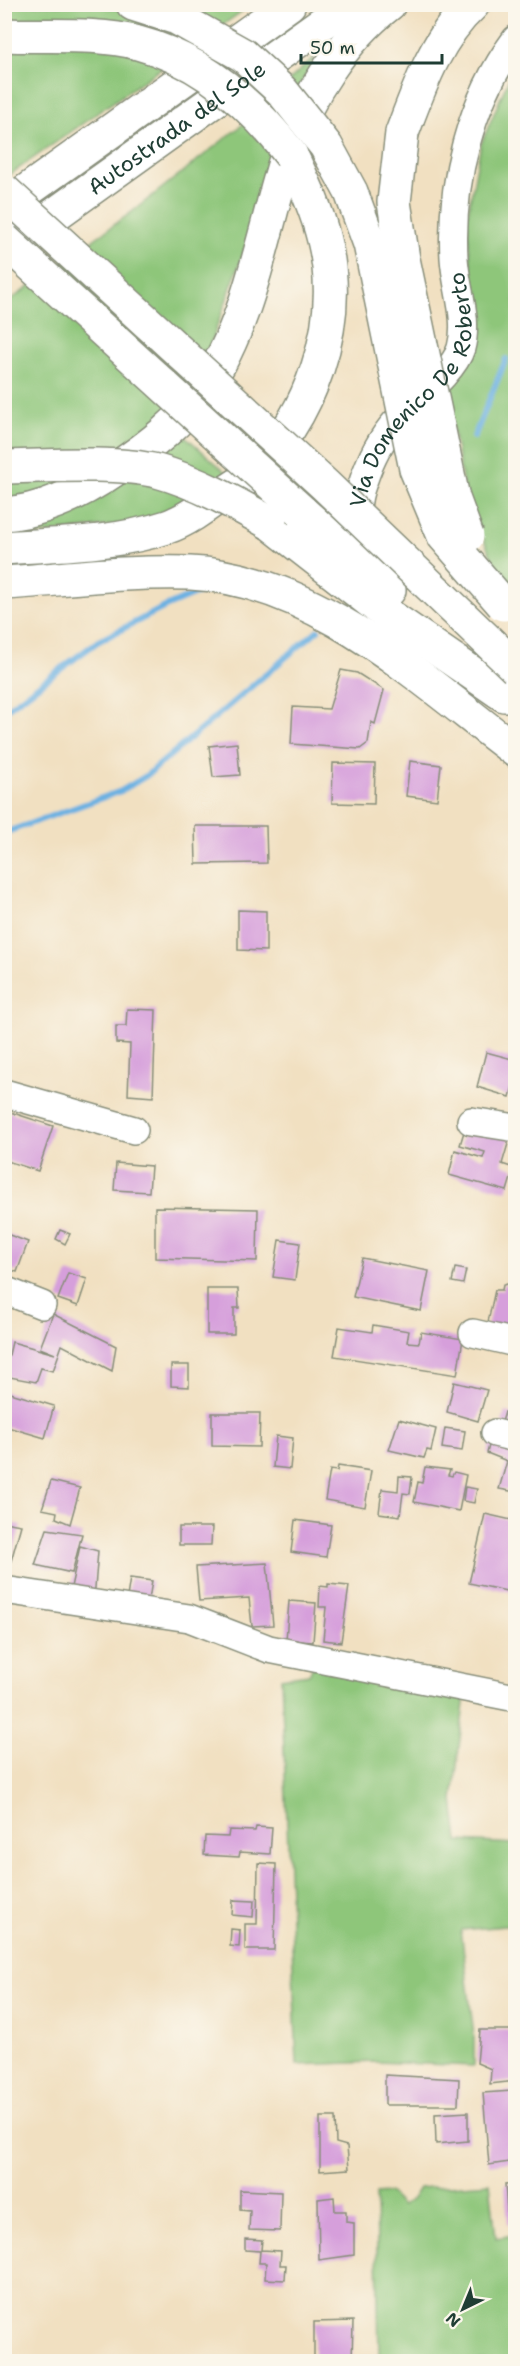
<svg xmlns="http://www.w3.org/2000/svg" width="520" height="2366" viewBox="0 0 520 2366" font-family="'Shantell Sans',sans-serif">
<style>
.green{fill:#8ec67a;stroke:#568257;stroke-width:1.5}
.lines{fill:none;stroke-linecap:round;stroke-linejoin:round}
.stream{stroke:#6cb1e2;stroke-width:6}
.building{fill:#d69fdb}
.minor-casing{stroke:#888e7a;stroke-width:30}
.highway-casing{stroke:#888e7a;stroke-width:36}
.minor{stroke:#fff;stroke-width:27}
.highway{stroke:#fff;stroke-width:33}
.highway-bridge-casing{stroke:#888e7a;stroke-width:36;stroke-linecap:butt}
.highway-bridge{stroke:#fff;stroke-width:33}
.labels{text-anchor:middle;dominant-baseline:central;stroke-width:5;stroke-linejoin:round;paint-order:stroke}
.street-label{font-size:22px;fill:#1f3d34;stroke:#fbf7ec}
</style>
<rect width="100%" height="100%" fill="#fbf7ec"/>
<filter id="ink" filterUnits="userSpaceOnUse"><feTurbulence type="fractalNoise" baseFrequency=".0167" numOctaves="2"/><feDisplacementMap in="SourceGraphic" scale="12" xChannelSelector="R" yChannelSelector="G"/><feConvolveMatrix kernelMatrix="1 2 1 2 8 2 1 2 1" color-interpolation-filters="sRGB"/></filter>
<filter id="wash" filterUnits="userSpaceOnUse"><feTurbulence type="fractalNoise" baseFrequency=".008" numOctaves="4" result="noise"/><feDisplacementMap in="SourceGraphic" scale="24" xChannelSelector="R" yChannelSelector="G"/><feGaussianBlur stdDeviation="1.35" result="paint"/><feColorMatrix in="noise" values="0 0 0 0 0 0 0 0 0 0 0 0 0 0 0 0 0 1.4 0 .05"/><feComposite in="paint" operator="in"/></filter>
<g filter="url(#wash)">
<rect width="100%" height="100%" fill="#f1e0c1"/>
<g class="green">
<path d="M5 5H95L134 12 172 5H251L5 178Z"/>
<path d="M316 55 285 115 258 212 210 346 164 417 230 476 150 520 5 539 4 305 133 211 242 125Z"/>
<path d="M515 64V591L492 559 465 495 447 397 473 353 479 317 472 281 467 218 481 144Z"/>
<path d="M314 1664 465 1694 453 1800 458 1841 516 1844 515 1925 461 1930 474 2036V2066L375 2062 297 2065 281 1678 309 1674Z"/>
<path d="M490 2183 496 2238 515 2235V2361L407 2362 379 2355 376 2194 389 2193 402 2206 412 2199 419 2188Z"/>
</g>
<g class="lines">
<g class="stream">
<path d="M474 437 506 359"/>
<path d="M4 711 97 642 165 607 209 588"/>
<path d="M4 833 121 791 146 776 318 630"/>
</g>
</g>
<g id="blocks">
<g class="building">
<path d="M341 670 357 673 384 690 375 724 371 722 368 743 360 749 291 744 293 707 329 709Z"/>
<path d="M237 743 240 775 213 777 209 746Z"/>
<path d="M410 761 441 765 437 800 406 796Z"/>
<path d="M333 763 375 764 374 804 332 803Z"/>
<path d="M195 826H266L267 863 196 864Z"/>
<path d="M238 910 266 911V951L238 950Z"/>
<path d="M127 1009 156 1010 153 1097 128 1095 130 1044 116 1043V1026H126Z"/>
<path d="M486 1052 516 1060V1075L510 1097 477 1087Z"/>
<path d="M4 1110 53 1126 38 1171 4 1160Z"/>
<path d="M466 1125 510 1137 502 1164 514 1168 507 1191 449 1175 455 1150 483 1158 485 1152 460 1145Z"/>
<path d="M116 1163 151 1166 149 1192 114 1190Z"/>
<path d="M155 1207 258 1209 257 1261 155 1258Z"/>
<path d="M60 1230 70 1234 65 1244 56 1239Z"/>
<path d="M4 1233 28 1242 17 1272 4 1267Z"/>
<path d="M279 1240 300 1243 295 1280 273 1277Z"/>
<path d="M362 1258 429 1271 421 1311 353 1297Z"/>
<path d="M455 1268 466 1270 463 1284 452 1282Z"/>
<path d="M68 1273 87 1279 78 1306 58 1299Z"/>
<path d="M511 1283 516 1284V1334L486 1331 495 1290H502L503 1285Z"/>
<path d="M207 1289H238L239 1308H234V1334H207Z"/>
<path d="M53 1314 116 1346 112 1371 62 1345 53 1371 41 1368 36 1382 4 1376 12 1342 55 1354 40 1348Z"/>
<path d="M373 1325 409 1331 407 1342 419 1343 421 1332 463 1339 457 1375 334 1356 339 1327 372 1332Z"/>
<path d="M171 1365H189V1387L171 1386Z"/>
<path d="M454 1382 487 1390 478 1421 447 1412Z"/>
<path d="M4 1391 54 1406 45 1438 4 1426Z"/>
<path d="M505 1412 516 1415V1430L502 1422Z"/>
<path d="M212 1413H260L259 1447 212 1446Z"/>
<path d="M399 1419 436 1429 431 1451 427 1450 424 1458 389 1450Z"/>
<path d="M445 1428 465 1431 462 1451 442 1448Z"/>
<path d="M276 1436 293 1438 290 1469 273 1467Z"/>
<path d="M491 1438 516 1443V1492L499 1489 507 1461 487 1453Z"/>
<path d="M338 1466 371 1471 365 1507 325 1500 330 1470 337 1471Z"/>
<path d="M425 1467 450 1470 448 1475 452 1476 454 1472 466 1475 459 1511 414 1502 418 1482 422 1483Z"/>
<path d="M399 1476 412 1477 410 1494 403 1493 400 1516 379 1513 382 1489 398 1491Z"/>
<path d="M51 1481 80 1488 70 1524 56 1518 57 1512 42 1509Z"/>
<path d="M465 1487 477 1489 474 1503 463 1501Z"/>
<path d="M485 1514 516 1521V1593L469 1583Z"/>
<path d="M295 1520 331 1525 326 1557 291 1552Z"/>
<path d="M4 1522 21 1525 11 1561H4Z"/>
<path d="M179 1527H212L211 1545H179Z"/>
<path d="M47 1529 82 1534 72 1573 35 1565Z"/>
<path d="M80 1546 98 1551 94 1600 69 1596Z"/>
<path d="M267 1563 273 1625 252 1626 249 1598 199 1601 196 1567Z"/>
<path d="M130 1578 152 1581 148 1606 127 1597Z"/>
<path d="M328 1584 349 1586 341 1642 323 1640 326 1607H319L320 1586 328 1587Z"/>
<path d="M289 1601 316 1603 313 1642 286 1640Z"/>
<path d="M256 1827 272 1828 270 1854 240 1852 239 1857 204 1855 205 1836 228 1837 229 1830 255 1831Z"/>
<path d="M258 1863 276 1864 274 1950H245V1924H257Z"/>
<path d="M233 1900 254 1901 253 1917 232 1915Z"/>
<path d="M231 1929 240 1930 239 1947 230 1946Z"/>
<path d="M480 2030H516V2081L490 2084 491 2069 477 2063Z"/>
<path d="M385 2075 459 2079 458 2105H385Z"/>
<path d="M512 2091 516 2161 489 2165 483 2093Z"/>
<path d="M468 2112V2141L436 2144 435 2114Z"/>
<path d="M320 2117H335L336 2143 347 2146 349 2169 320 2171Z"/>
<path d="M516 2183V2223L508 2224 505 2184Z"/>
<path d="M240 2190 281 2192 280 2231 249 2230 250 2211 240 2210Z"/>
<path d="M334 2197 335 2211H346V2222L354 2223V2255L319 2260 318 2199Z"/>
<path d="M245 2239 262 2240 261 2250 281 2251 280 2265H286L285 2280 265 2279 266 2263H259L260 2251 245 2250Z"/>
<path d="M353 2321 352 2362H314V2322Z"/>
</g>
</g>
</g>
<g filter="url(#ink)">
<use href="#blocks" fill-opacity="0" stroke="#888e7a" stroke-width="1.5"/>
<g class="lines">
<defs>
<g id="minor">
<path id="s1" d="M362 530C354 515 357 498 363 482 370 461 380 440 395 423 412 404 454 372 461 348 469 318 456 289 454 258 450 182 470 101 516 39"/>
<path d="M4 1093 134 1130"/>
<path d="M471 1121 516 1128"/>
<path d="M4 1290 42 1305"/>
<path d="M473 1333 516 1343"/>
<path d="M495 1433 516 1438"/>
<path d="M4 1590 189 1618 269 1649 516 1698"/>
</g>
<g id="highway">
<path d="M133 4 177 18"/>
<path d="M402 133C419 88 436 38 473 4"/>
<path d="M4 207 289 4"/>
<path id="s2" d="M4 251 349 4"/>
<path d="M301 511 389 590"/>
<path d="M4 514C45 511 84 491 117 468 150 446 181 422 204 389 252 318 263 229 289 149 307 95 344 39 389 4"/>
<path d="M270 523 388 615 504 695"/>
<path d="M4 548C59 544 115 544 167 527 185 521 203 508 218 497 228 491 239 485 248 477 311 419 345 324 324 240 317 210 304 183 291 155"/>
<path d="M4 583C66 579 129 571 190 573 315 578 421 680 516 751"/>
</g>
</defs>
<use href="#minor" class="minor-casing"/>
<use href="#highway" class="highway-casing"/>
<use href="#minor" class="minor"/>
<use href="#highway" class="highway"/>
<defs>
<g id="highway-bridge">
<path d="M177 18 243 55 282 91 326 146 351 192 370 244 416 469 444 536 503 604"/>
<path d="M4 35C48 37 95 32 138 43 202 60 252 104 291 155"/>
<path d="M402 133 394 202 403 259 453 498 467 536"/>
<path d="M4 191 325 485 516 668"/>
<path d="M4 240 301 511"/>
<path d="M4 467C48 466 115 461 157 471 197 482 233 502 270 523"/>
</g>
</defs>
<use href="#highway-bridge" class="highway-bridge-casing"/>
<use href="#highway-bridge" class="highway-bridge"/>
</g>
</g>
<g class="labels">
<g class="street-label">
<text stroke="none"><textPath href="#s2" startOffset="212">Autostrada del Sole</textPath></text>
<text stroke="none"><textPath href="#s1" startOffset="159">Via Domenico De Roberto</textPath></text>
</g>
</g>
<rect width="520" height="2366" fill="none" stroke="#fbf7ec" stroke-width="24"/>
<g transform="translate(463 2309) rotate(223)" stroke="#fbf7ec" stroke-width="4.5" paint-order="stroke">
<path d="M0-4.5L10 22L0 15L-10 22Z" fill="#1f3d34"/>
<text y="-9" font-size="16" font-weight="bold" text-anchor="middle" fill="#1f3d34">N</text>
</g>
<path d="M301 54v9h141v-9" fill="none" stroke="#1f3d34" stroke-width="3"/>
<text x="310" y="54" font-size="18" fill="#1f3d34" stroke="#fbf7ec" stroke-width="4.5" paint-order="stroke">50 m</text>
</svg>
